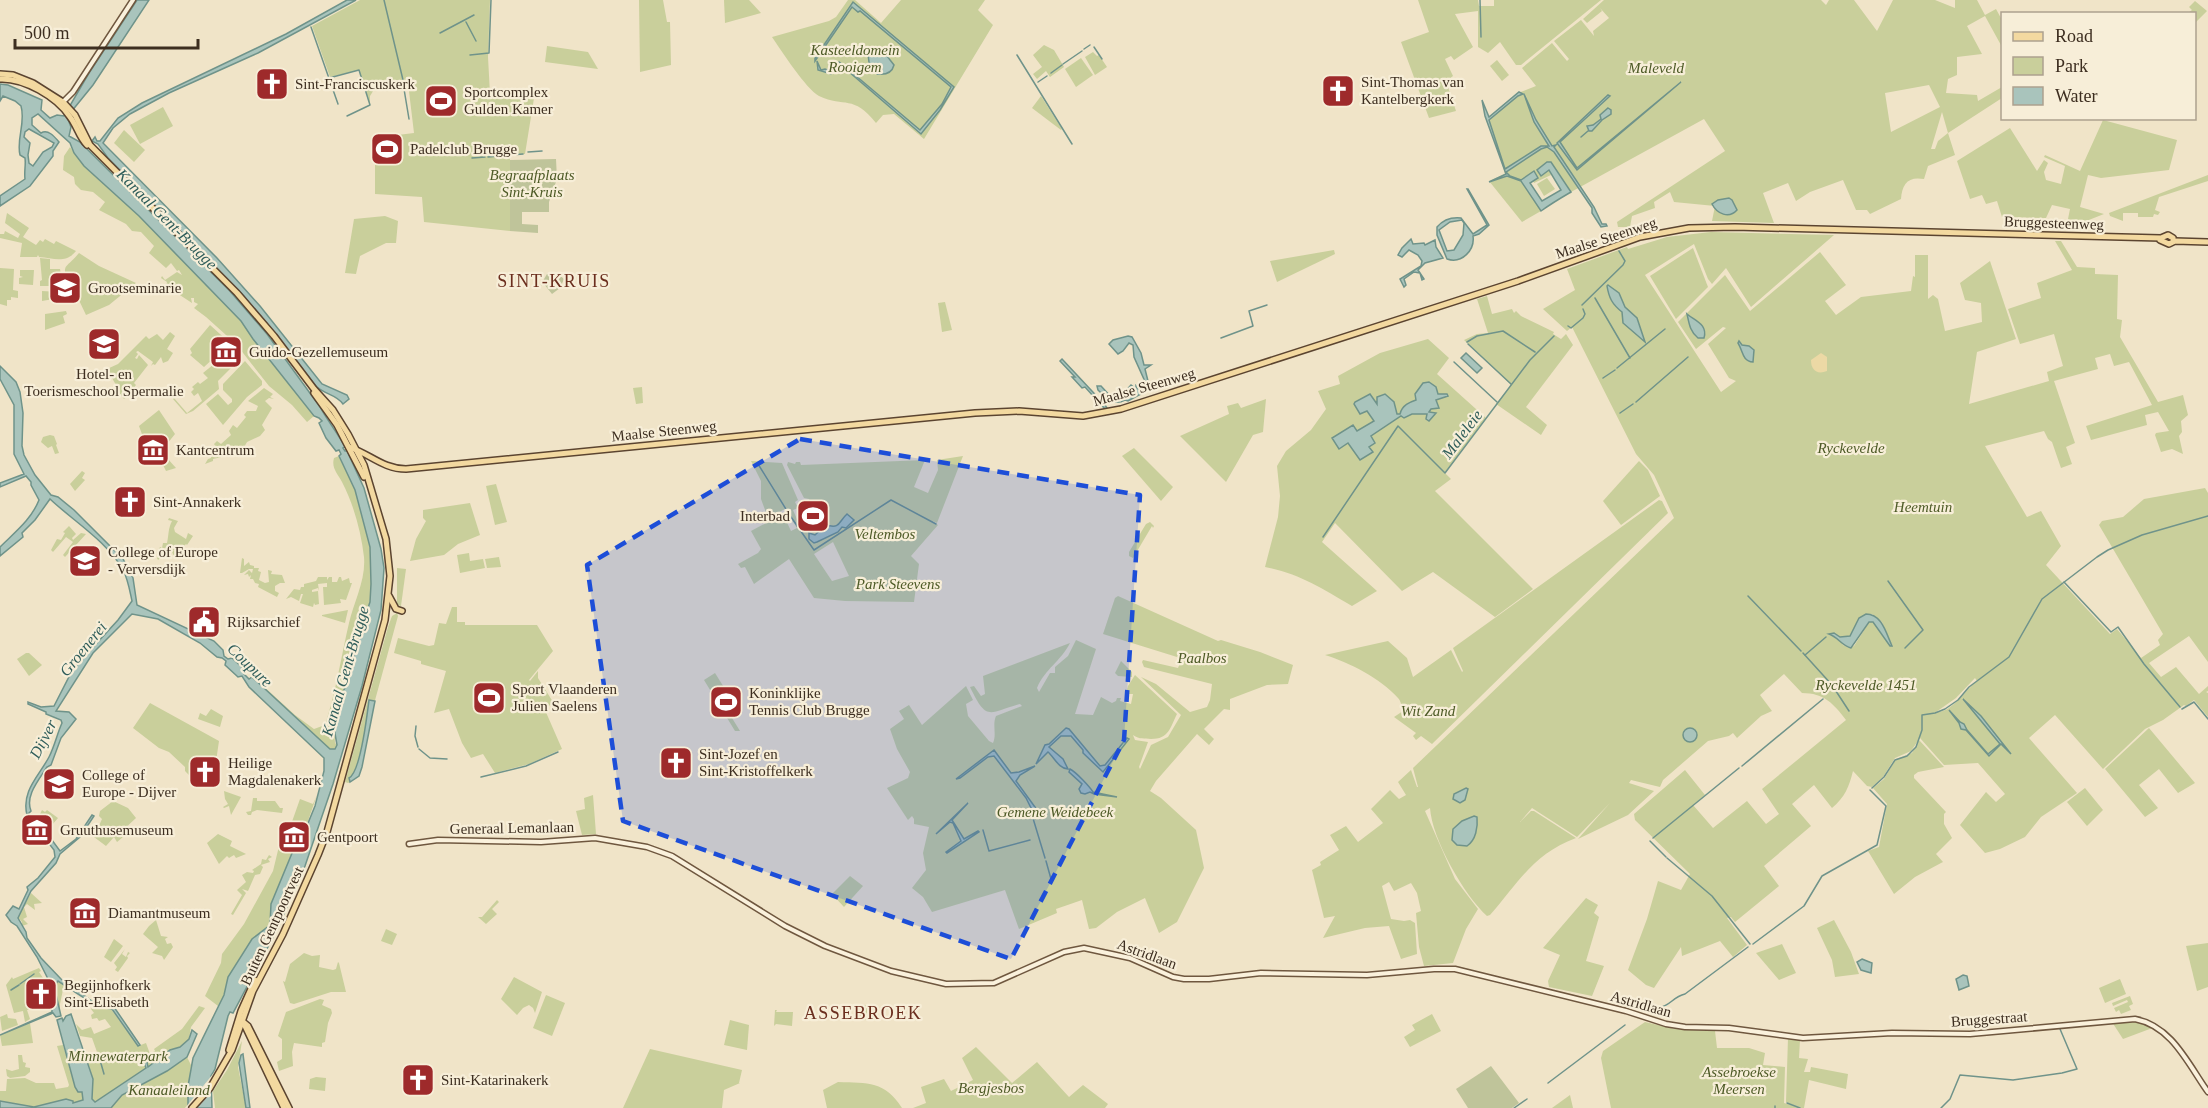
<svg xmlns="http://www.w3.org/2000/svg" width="2208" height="1108" viewBox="0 0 2208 1108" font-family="Georgia,serif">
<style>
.green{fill:#c9cf9b;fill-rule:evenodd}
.sand{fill:#ecd9a5}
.cemetery{fill:#bfc49a}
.water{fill:#a9c4bc;stroke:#6f938a;stroke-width:1.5;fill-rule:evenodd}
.pier{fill:#f0e4c8}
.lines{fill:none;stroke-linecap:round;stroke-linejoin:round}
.stream{stroke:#6f938a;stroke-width:1.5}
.secondary-casing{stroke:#6f573f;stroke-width:7}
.primary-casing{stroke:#5b4430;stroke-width:8}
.secondary{stroke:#faf1dc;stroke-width:4}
.primary{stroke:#f3d9a0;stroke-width:5}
.marked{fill:#1d4ed8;fill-opacity:0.2;stroke:#1d4ed8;stroke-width:4.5;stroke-dasharray:12 8;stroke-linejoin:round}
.labels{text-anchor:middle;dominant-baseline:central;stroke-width:4.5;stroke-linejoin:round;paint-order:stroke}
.park-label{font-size:15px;font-style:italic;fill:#4d5a26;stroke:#f7eed8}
.poi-label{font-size:15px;fill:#3d2e20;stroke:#f7eed8;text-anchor:start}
.street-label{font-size:15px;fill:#3d2e20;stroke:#f7eed8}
.water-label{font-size:16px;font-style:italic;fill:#2f5d5a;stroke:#f7eed8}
.quarter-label{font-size:18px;letter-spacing:1.5px;fill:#6b2e1e;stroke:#f7eed8}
</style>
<rect width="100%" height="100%" fill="#f0e4c8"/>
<g class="green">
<path d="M360 0H490L488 57 490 94 535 92 525 154 510 155V231L424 222 422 197 375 194V163L373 138 414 133 408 83 375 88 370 96V105L359 70 330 77 312 26Z"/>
<path d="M639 0H663L667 22H670L671 65 640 72Z"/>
<path d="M724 0H749L761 13 725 23Z"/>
<path d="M848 0H855L881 23 901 0H985L978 10 993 25 924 139 894 114 883 115 876 123C853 94 845 108 819 96 806 89 781 50 772 37L829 21 836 17Z"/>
<path d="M1418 0H1478L1479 6H1494V0H1601L1521 65H1516L1500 42 1488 53 1478 47V11L1455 14 1473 47 1454 60 1451 56 1445 59 1453 76 1446 81 1456 111 1429 118 1401 42 1429 32Z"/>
<path d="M1604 0H1821L1826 5 1829 0H1854L1877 31 1893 0H1935L1955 8V0H1977L1985 15 1996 9 2002 20V47L1985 16 1967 26 1982 54 1957 57V75L1948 79 1946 93 1977 95 1978 101 2002 87V98L1948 133 1955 155 1928 166 1924 179C1908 176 1902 184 1901 199L1870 214 1867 210H1856L1843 180 1810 192 1796 201 1788 183 1763 193 1774 223 1712 221 1715 206 1674 202 1670 192 1654 202 1655 208 1632 216 1630 227H1618L1617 222 1725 151 1704 119 1571 192 1551 162 1541 166V176L1549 170 1551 175 1534 183 1533 181 1538 178 1534 171 1521 180 1541 211 1522 222 1489 181 1505 174 1488 118 1518 93 1536 86 1522 68 1552 43 1567 61 1569 59 1554 41 1581 20 1594 36 1593 31 1609 18 1600 8 1602 11 1587 23 1583 19ZM1929 85 1940 107 1891 132 1885 93ZM1942 112 1948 133 1938 141 1935 149H1931Z"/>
<path d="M2195 1 2207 11 2195 23 2194 14 2188 13 2192 10 2189 7Z"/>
<path d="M1044 45 1054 50 1064 67 1050 77 1046 71 1037 79 1033 74 1042 67 1033 55Z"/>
<path d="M547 46 588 52 598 69 545 62Z"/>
<path d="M1093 52 1097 56 1099 55 1107 67 1095 75 1085 57Z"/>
<path d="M1081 58 1093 75 1076 87 1065 69Z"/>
<path d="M1497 60 1509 75 1502 81 1490 66Z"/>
<path d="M1041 96 1062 129 1061 130 1032 108Z"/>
<path d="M163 107 173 126 140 144 130 125Z"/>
<path d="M2103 120 2177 140 2169 170 2101 178 2088 175 2080 207 2104 214 2066 229 2070 209 2052 205 2046 218 2002 217 1997 201 1986 204 1982 195 1970 199 1957 161 2010 128 2037 171 2044 160 2048 163 2044 172 2046 180 2061 184 2065 166 2044 157 2045 155 2080 171Z"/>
<path d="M124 130 145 150 134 162 114 143Z"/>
<path d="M70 147 84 166 139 216 241 321 253 339 314 416 307 422 292 405 269 386 236 344 206 317 194 308 198 304 194 302V298H191L192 303 166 286 167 282 161 278 162 276 165 280 177 272 182 275 179 270 177 271 171 263 166 268 149 253 154 246 141 232 132 231 126 224 99 210 105 202 93 192 81 190 75 184 74 177 63 170 64 156Z"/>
<path d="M2208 175V181L2159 197 2155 210 2160 212 2158 215 2154 214 2153 217H2138V213H2123V221L2110 216 2109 213Z"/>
<path d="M1547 178 1555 189 1544 196 1537 184Z"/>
<path d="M7 213 29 228 23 237 36 245 40 240 43 242 45 239 54 244 56 241 76 251C66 264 53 258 39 257L38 255 37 257H20L22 243 0 238V234H4L5 231 18 238 20 234 5 223Z"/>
<path d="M385 216 398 221 396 243H386L360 256 356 274 345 273 354 219Z"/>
<path d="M1711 232 1834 235 1751 307 1726 268 1712 284 1708 279 1694 244 1645 275 1721 392 1736 381 1729 378 1708 344 1726 328 1723 327 1696 349 1678 322 1725 275 1750 311 1820 252 1846 285 1825 301 1836 315 1861 297 1911 291 1913 276 1915 277V255H1928V299L1933 295 1938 299 1945 331 1982 322 1981 303 1965 300 1960 283 1990 261 2016 339 1977 352 1969 404 2049 381 2047 372 2063 366 2054 334 2020 344 2008 309 2041 298 2037 283 2072 270 2055 241H2061L2077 267 2095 268V274L2118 275 2117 319 2122 320 2120 337 2158 402 2183 395 2188 415 2181 421 2182 432 2179 436 2183 454 2172 449 2161 452 2155 435 2156 433 2169 431 2158 412 2145 415 2147 425 2091 440 2086 426 2152 405 2129 362 2114 366 2110 354 2095 358 2098 369 2054 381 2075 443 2066 447 2072 464 2061 468 2052 442 2048 439 2044 431 1985 446 2027 517 2041 511 2061 546 2046 565 2110 634 2117 629 2141 658 2160 645 2158 640 2163 634 2099 525 2102 521 2123 517 2144 499 2205 488 2208 493V662L2189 636 2149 663 2161 677 2176 667 2199 694 2208 686V691L2206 692 2208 693V717L2194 700 2186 706 2184 705 2163 720 2145 729 2103 769 2055 715 2029 738 2077 793 2041 817 2025 837 2000 849 1985 853 1960 825 1986 792 1996 802 2005 794 1978 763 1944 765 1920 738 1911 751 1895 758 1883 777 1872 787 1867 786 1853 771C1849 787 1845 797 1832 808L1814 785 1792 804 1811 826 1764 866 1779 886 1735 922 1731 917 1727 918 1747 945 1733 957 1720 941 1682 956 1681 947 1654 988 1646 985 1628 970 1647 919 1658 881 1681 890 1690 874 1635 820 1634 814 1685 770 1705 795 1693 805 1713 828 1747 801 1766 824 1779 814 1762 789 1846 720C1834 704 1824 693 1802 693L1784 674 1760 695 1772 711 1761 716 1737 738 1733 733 1729 736 1708 741 1663 780 1660 787 1631 780 1629 783 1654 791 1628 815 1578 839 1610 803 1577 837 1532 808 1520 822 1531 811H1534L1576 838C1533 854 1519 882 1490 915L1487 916C1464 895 1432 839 1430 808L1425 811 1455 879 1478 909 1466 929 1453 963 1424 966 1419 947 1416 913 1421 911 1417 893 1411 883 1394 891 1389 882 1382 886 1391 919 1404 921 1410 920 1415 923 1417 954 1401 959 1389 926 1365 928 1323 938 1335 916 1324 918 1312 870 1321 865 1320 862 1339 850 1330 835 1346 826 1358 842 1383 823 1371 809 1390 790 1399 799 1406 795 1398 782 1411 770 1417 787H1418L1413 768 1674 518 1654 475 1636 454 1572 327 1567 331 1543 309 1575 290 1567 269 1627 247 1628 249 1667 237ZM1872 614 1882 622 1892 645 1890 646 1876 624 1870 621 1854 646 1849 648 1843 645 1835 634 1840 637 1850 636 1859 618ZM1975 678 1977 681C1965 690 1952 713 1936 712L1956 698Z"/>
<path d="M1693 248 1708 287 1676 319 1650 276Z"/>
<path d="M1334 250 1335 254 1277 282 1270 261Z"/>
<path d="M79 253 99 266 136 283 109 305 86 315 77 296H74L70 286 67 287C63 261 64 271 79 253Z"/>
<path d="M40 258 50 259V269H60L63 286H40V281L42 280Z"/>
<path d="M0 268 14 269 13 290 18 291V298L11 297V300H7V306L0 304Z"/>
<path d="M20 270H34L33 285 19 284V278L23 277 20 276Z"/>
<path d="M42 291 59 292V298L42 301Z"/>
<path d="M1487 296 1492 314 1512 309 1514 313 1516 311 1521 316 1554 332 1553 334 1561 339 1566 334 1573 345 1526 407 1547 425 1541 435 1496 404 1511 385 1464 340 1477 334 1488 333 1477 299Z"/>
<path d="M945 302 952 330 942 332 938 303Z"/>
<path d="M66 311 67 314 63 316 65 323 45 330V314Z"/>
<path d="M210 325 230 343 204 367 190 355 192 353 190 349Z"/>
<path d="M170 332 175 336 167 349 173 353 168 361 163 363 161 357 155 365 153 364 151 366 153 362 138 351 136 352 138 354 135 358 137 359 139 355 148 365 134 383 136 385 130 393 128 392 124 395 126 397 124 399 115 387 116 385 107 369 118 364 146 336 149 339 157 334 163 340Z"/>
<path d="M1428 339 1449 358 1437 374 1486 418 1445 473 1451 479 1435 491 1533 589 1495 617 1433 572 1402 591 1335 523 1322 542 1377 591 1352 606C1321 588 1300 574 1265 567L1278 517 1280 496 1277 466 1286 451 1311 430 1326 409 1318 391 1340 384 1338 376 1380 353Z"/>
<path d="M235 347 242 357 218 381 219 389 193 411 186 414 173 399 174 398 187 413 202 401 198 393 194 396 191 392 194 389 192 387 198 382 200 384 208 378 203 373Z"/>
<path d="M245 361 262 381V385L247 397 223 425 206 404 218 394 228 405 232 402V399L223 390V384Z"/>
<path d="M642 387 643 403 636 404 633 388Z"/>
<path d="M264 388 273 394 270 397 274 399 269 398 265 401 272 408 262 425 265 430 260 436 247 442 243 449 242 447H233L231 448 233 451 231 453 229 452 230 455 213 459V461L205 464 208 459 211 458 212 452 216 447 214 444 217 441 221 444 231 435 229 431 233 425 237 428 246 417 244 415 247 411H256L258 406 248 401Z"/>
<path d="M1266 399 1263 432 1253 435 1226 482 1180 436 1229 414 1227 406 1238 403 1241 408Z"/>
<path d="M159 410 175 434 163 449 167 458 176 468 166 471 148 435 143 437 139 426Z"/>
<path d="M50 435 54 436 57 444 56 445 59 453 55 454 52 446 48 448 41 442 43 437Z"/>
<path d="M1134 448 1173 487 1161 501 1122 456Z"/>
<path d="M339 456 355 490 370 547 371 584 370 602 361 628 348 681 337 705 334 728 335 743 337 745 335 749H330L259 685 261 684 295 715 314 729 325 725C336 692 341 657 349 623 354 601 366 580 364 557 361 532 354 505 342 482 338 474 331 468 334 458Z"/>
<path d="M963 456 937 523 932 521 938 525 911 556 919 564 914 602 845 601 814 598 789 559 754 584 745 567 741 568 738 564 758 553 761 549 751 531 783 514 791 531 797 528 785 509 768 518 761 499V481L751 461 782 463 798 500 795 502 798 508 793 510 802 531 826 522V515L821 506 812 505 809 499 804 498 787 465 788 462 795 464 796 462H800L801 465 925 460 914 487 928 493 938 470 937 460ZM847 514 854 520 845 528 842 527 838 532 817 542 810 539 809 533 815 535 826 525 833 526 840 524ZM833 542 849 576 832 581 814 554Z"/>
<path d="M1639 461 1648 470 1660 496 1621 525 1603 501Z"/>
<path d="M82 471 85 473 82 478 85 480 75 491 70 484Z"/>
<path d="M496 484 507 522 495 525 486 486Z"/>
<path d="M134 487H137L136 490 141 498 126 515 122 516 135 503 138 496 136 493 131 492 128 495 129 497 120 506 116 512V507Z"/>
<path d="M1659 500 1662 501 1668 513 1432 744 1421 736 1416 740 1413 736 1416 733 1394 717 1403 711C1402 707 1401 701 1398 698 1380 678 1350 663 1325 655L1388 641 1407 658 1413 677 1451 650 1462 672 1463 671 1453 648Z"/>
<path d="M470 503 480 535 458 544 444 555 410 561 416 539 426 521 423 518V510Z"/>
<path d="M169 518 178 521 174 528 175 532 186 539 188 533 193 536 187 545 186 544 182 548 184 552 179 551 174 556 172 552 174 550 167 551 158 560 157 558 160 555 158 551 160 547 162 548 163 543H167C169 533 168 529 172 521L168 520Z"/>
<path d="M1150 522 1154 526 1153 528 1152 526 1133 558 1129 556V552L1146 524Z"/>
<path d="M69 526 76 534 72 538 73 540 81 533 86 534 65 557 63 555 73 542 66 537 53 552 51 550 57 539 61 540 65 533 63 532Z"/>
<path d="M469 553 470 561 483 559 485 568 460 573 457 555Z"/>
<path d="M499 557 501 567 487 568 485 559Z"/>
<path d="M242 558 244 559V566L249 562 250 565 254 566V568H259L258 571 261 572 259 580 265 583 269 582 268 570 272 571 271 574 282 575 285 583H280L275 586V591L279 593 277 597 258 587 259 584 255 583 253 579H250L251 575 249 577 248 574 244 575 249 570 252 573 253 569H249L242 573H240Z"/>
<path d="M397 568 406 569 401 606 397 605Z"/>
<path d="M318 577H327V580L329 577H332V582H337L339 577H341L342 581 349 578 350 583H352L346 600 340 599 341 603 324 605 323 587H327V583L318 584 319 591 318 588 312 590V592L318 591 319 604 315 605 314 603 313 607 300 603 303 594H301L299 601 291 597 286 599 294 589 300 590 301 587H304V584L316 581Z"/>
<path d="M1118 596 1218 641 1221 640 1260 652 1293 665 1288 684 1267 685 1230 699V710L1224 709 1204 729 1214 739 1209 745 1197 734 1156 781 1150 791 1161 798 1196 830 1204 868 1177 922 1159 933 1145 898 1117 912 1096 928 1089 929 1082 900 1056 909 1057 913 1019 929 1005 890 932 912 923 897 912 888 926 870 923 853 929 827 914 824V819L912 816 908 820 887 788 908 778 910 772 897 749 890 729 904 719 899 711 909 705 922 725 966 686 973 700 966 704 968 716 989 741 993 743C997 734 992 725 996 716L1022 706 1020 704C988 713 987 722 970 687L974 686 981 696 985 694 983 676 1070 643C1061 661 1045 669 1037 688L1039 692 1050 673H1055V667L1068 656 1076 640 1096 649 1075 714 1093 715 1101 697 1112 703 1116 701 1117 698H1121L1120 701 1131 704 1133 694H1126L1128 686 1135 675 1177 714C1170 728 1169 739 1151 739 1144 738 1140 740 1133 735L1135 740 1148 742 1139 767 1140 769 1151 745 1168 737 1181 715 1141 677 1156 684 1190 712 1207 707 1210 700 1212 684 1144 667 1142 662 1143 660 1178 668 1181 661 1177 657 1103 634 1115 598Z"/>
<path d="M452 607H457V622H465V625H537L553 651 529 680 530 681 538 671V678L553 702 545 710 562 749 529 764 495 773 483 754 471 758 462 743 449 709 434 713 446 671 421 664V661L394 653 398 638 429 646 434 645 439 623 446 624Z"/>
<path d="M348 610 345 623 322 616V615Z"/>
<path d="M397 613 398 616 356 770 353 776 349 778 350 782 348 783 345 782 388 627 392 616Z"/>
<path d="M26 653H29L42 665 29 676 17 659Z"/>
<path d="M1121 661 1132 672V677L1118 676 1115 673Z"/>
<path d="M715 673 740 713 732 718 740 731H735L704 680Z"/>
<path d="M150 703 219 741 213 782 205 784 195 777H191L185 771V767L169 752 159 748 133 728Z"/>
<path d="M211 709 223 716 220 727 198 719 200 713 206 716Z"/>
<path d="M2149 728 2195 783 2178 793 2159 769 2139 785 2158 808 2145 817 2105 769Z"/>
<path d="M1919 740 1944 767 1918 772 1914 775V778L1946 812 1944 814V824L1952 838 1936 854 1943 862 1941 863 1915 877 1894 894 1868 851 1879 847 1887 804 1873 788 1884 779 1896 759 1912 753Z"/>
<path d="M2085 788 2103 810 2087 826 2067 802Z"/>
<path d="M224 791 241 797 231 815 229 806 224 808 223 807 228 804 225 799Z"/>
<path d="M317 795 302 838 292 832 288 833 300 799 313 804Z"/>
<path d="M593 795 596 834 582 835 576 811 585 809 584 798Z"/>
<path d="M253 798H257V801H275L280 808H283L282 813 257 810 252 812 251 815H248L246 812 251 811Z"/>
<path d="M113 801 128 808 136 818 121 832 123 837 117 842 114 837 106 846 94 837 102 819 99 816 100 811Z"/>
<path d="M42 810 45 812 47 810 58 818 46 832 35 817 40 814Z"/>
<path d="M218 834 232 841 230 846 246 854 236 858 234 855 229 858 227 856 219 864 207 843Z"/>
<path d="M284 840 299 845 295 846 271 904 270 925 248 945 228 977 224 995 218 1006 205 996 221 963 222 954 244 924 273 871 280 842Z"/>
<path d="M269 855 272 857 268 859 270 862 261 865 263 867 260 874 255 875 248 891 242 889 246 893 233 915 231 914 242 895 237 890 246 882 242 875 247 872 253 873 254 871 252 870 261 864 262 859 266 860Z"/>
<path d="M850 876 863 886 844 907 832 894Z"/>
<path d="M31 893 42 903 34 904 35 910 27 904 24 907 27 917 23 919 28 924 22 926V922L18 917Z"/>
<path d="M1586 898 1598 905 1594 913 1599 917 1586 961 1604 966 1592 996 1549 987 1548 981 1560 955 1543 948Z"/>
<path d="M497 900 499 902 492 909 497 914 486 924 478 917H482Z"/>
<path d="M156 920 161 936 168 937 165 939 167 944 171 943 173 947 164 960 162 956 152 953 158 947 143 934 149 926Z"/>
<path d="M1834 920 1851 952 1859 974 1835 977 1832 960 1817 928Z"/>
<path d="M386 929 397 934 392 945 381 941Z"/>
<path d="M114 939 123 946 111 962 104 957Z"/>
<path d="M2208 943V987L2197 991 2186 946Z"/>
<path d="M1782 944 1796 973 1779 980 1756 953Z"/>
<path d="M125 949 122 954 126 957 128 952 130 953 127 956 128 958 118 972 115 970 117 967 114 963Z"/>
<path d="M304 953 312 956 320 955 319 967 333 970 336 969 338 962 339 963 346 992H331L294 1004 290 1003 283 981 285 982 290 964Z"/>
<path d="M39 968 41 971 39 972 45 981 43 983 45 989 34 991 41 1005 27 1010 30 1019 25 1022 23 1011 14 1013 6 985 12 977 13 979Z"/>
<path d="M514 977 542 992 535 1013 533 1008 529 1005 523 1008 517 1015 501 999Z"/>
<path d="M2120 979 2126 994 2105 1003 2099 988Z"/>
<path d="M58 981 64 985 60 1004V1012L54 986Z"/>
<path d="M546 995 565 1003 552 1036 533 1028Z"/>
<path d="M2130 996 2133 1004 2129 1006 2131 1010 2121 1014 2119 1010 2116 1012 2114 1008 2128 1002 2127 1000 2113 1006 2112 1003Z"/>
<path d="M320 999 324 1000 322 1005 331 1009 332 1013 328 1023 325 1042 322 1043V1047L294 1043 292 1052 293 1066 279 1071 277 1062 282 1059V1039L278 1036 286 1012Z"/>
<path d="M90 1001 100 1009H111L138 1046 146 1043 150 1054 155 1051 154 1049 182 1029 199 1006 205 1008 191 1027 189 1039 180 1047 170 1050 161 1059 95 1102 92 1099 93 1079 86 1056 97 1052 92 1038 80 1036 76 1024 82 1030 91 1027 94 1034 111 1027 105 1019 99 1021 97 1018 92 1019 91 1015 94 1013 91 1009 93 1007 88 1002Z"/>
<path d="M873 1004 869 1020 856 1019 859 1006Z"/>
<path d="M775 1010H777L776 1012H793L792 1026 776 1024 774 1026Z"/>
<path d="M7 1014 8 1018 16 1019 18 1025 2 1031 0 1017Z"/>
<path d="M1432 1014 1441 1031 1410 1047 1404 1037 1415 1030 1412 1025Z"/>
<path d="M730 1020 749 1025 747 1050 724 1045Z"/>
<path d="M2135 1021 2155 1027 2123 1039 2112 1022Z"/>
<path d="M1645 1022 1675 1029 1715 1031 1717 1048H1749L1765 1053 1763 1065 1785 1067 1784 1103 1798 1107 1786 1102 1788 1038 1800 1040 1799 1058 1808 1059 1804 1072H1810L1811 1067 1848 1074 1846 1089 1809 1080 1804 1108H1611L1601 1058 1603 1051Z"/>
<path d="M30 1023 33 1043 2 1046 0 1035Z"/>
<path d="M242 1041 238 1067 246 1108H215L213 1091 227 1070Z"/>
<path d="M63 1045 75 1087 79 1092H82L84 1108H0V1091H6L7 1079 25 1078 36 1083H54L56 1089 68 1087 69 1085 57 1046Z"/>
<path d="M976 1047 1012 1083 1037 1062 1069 1097 1083 1085 1108 1104 1105 1108H913L926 1103 921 1087 944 1079 951 1091 973 1080 962 1058Z"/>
<path d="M650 1049 742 1070 739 1083H740L724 1090 722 1108H623Z"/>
<path d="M18 1055H22L23 1062 26 1063 25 1067 30 1068V1072L25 1076 10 1078 7 1076 6 1069 12 1071 19 1069Z"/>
<path d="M187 1057 191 1065 188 1108H111L122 1095 167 1071Z"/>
<path d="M316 1077 326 1078 325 1091 309 1089 310 1079Z"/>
<path d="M838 1082C868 1083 885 1081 902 1108H827L823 1090Z"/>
<path d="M1570 1095 1573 1108H1552Z"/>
</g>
<path class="sand" d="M1821 353 1827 357V371C1817 375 1811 370 1811 360Z"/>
<g class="cemetery">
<path d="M556 159 557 179 549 202V212H522V224L538 225V233L510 231V160Z"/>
<path d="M547 274H558L564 279 560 288 552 294 544 284 540 286Z"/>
<path d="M1491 1066 1519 1103 1512 1108H1468L1456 1089Z"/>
</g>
<g class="water">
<path d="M137 0H149L93 85 67 117 71 127 69 136 80 142 229 290 267 334 320 407C327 420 337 432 345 447L343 448 345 451H347L364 488 381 549 384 568 381 610 362 686 333 784 305 866 278 928 233 1013 230 1012 228 1016 215 1069 211 1076 212 1108H188V1086L193 1058 224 995 228 977 252 939 270 925 271 904 295 846 299 845 315 806 324 771V758L249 687 242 676 238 677 225 665 226 661 222 658 217 657 200 643 158 619 132 614 93 653 56 711 69 712 76 719 61 738 51 765 47 767C38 781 25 796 31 811L27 815C21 791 39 776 49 757 55 745 57 734 62 723L61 720 46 714V712L28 704V702L41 707 54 706 73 669 118 620 132 601C130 592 128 579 123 570 108 542 72 520 50 499L35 520 22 533 23 537 0 556V547C15 532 31 520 39 500L31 485V482L26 476 0 487V483L24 474 14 454V405L0 379V366L16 382 20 392 23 413 22 446 24 455 35 475 51 495 58 497 74 510 123 559 133 578 137 605 214 641 223 650 224 656 228 659 232 658 245 670 244 674 249 679 252 677 330 749H335L337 745 334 728 337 705 348 681 361 628 370 602 371 584 370 547 355 490 339 456 341 454 339 450 336 451 326 438 319 423 322 421 319 418 314 416 253 339 241 321 139 216 84 166 74 153 70 143 38 114 32 118V125L41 133C48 129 54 136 59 142L53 151V156L30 186 0 206V196L25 179C24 171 26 165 25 158L20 155C16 139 26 123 21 106L15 101 3 96 0 101V84L8 85 42 100 41 110 50 118 57 115 64 116 89 73ZM29 129 54 143 52 147 43 152 33 166 29 163 28 155 30 143 24 137 25 132Z"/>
<path d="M347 0H356L258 53 169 93 130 114 113 128 103 143 217 258 260 306 322 384 347 395 349 399 343 404C336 394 325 395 316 386L244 296 108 158 98 144 92 141 95 137 97 141H100L118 118 142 103 286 34Z"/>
<path d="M853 2 954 87 940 110 921 134 841 65 831 74 818 70 817 61 821 70 825 69 830 71 839 62 842 64 920 130 942 104 951 87 860 11 858 12 852 7 815 61V58Z"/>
<path d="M874 50 887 56 894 65C892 73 885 75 877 74V72L882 69 876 64 874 71 871 72 870 70 868 54Z"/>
<path d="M1681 82 1577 170 1557 143 1608 95 1610 96 1560 142 1577 168Z"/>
<path d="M1519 92 1523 94 1518 96 1489 120 1505 169 1541 146H1549L1534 122 1524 94 1536 120 1552 146 1556 145 1554 147 1594 207 1602 224H1606L1607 226 1601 227 1592 213V208L1554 152 1547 147 1541 149 1506 172 1510 176 1521 180 1534 171 1538 178 1530 183 1542 201 1561 190 1549 170 1541 176 1537 170 1547 162H1551L1571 192C1559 199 1552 203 1541 211L1521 181 1507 176 1489 182 1506 174 1485 116 1482 100 1489 117Z"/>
<path d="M1608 108 1611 110V114L1602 120 1592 131H1589L1587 126 1593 125 1601 119 1600 115Z"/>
<path d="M1467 189H1468L1489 225 1479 234 1473 236C1475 250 1462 264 1447 259L1437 235V227C1443 220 1452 217 1461 218L1473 234 1487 225ZM1462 220 1464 223 1463 235 1454 250 1447 251 1439 230 1450 222Z"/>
<path d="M1729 198 1732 200 1737 210C1729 219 1717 214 1712 204L1718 200Z"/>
<path d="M1411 239 1413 244 1424 243 1425 245 1435 240 1436 247 1443 258 1425 263 1418 270 1424 279 1422 280 1420 273 1414 272 1404 279 1406 285 1404 287 1400 279 1421 266 1422 261 1418 255 1409 250 1402 257 1398 255 1402 248Z"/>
<path d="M1608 285 1619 293 1625 307 1637 318 1645 342 1623 323 1622 312C1612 304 1609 298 1607 286Z"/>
<path d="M1687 314C1695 321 1708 324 1704 338H1698C1690 332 1689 323 1687 314Z"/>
<path d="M1128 336 1132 337 1141 353 1144 365H1151L1145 369 1150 389 1128 401 1125 400C1114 406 1107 399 1098 390L1097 386H1101L1112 398 1122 395 1131 385 1136 389V386L1139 390 1147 386 1134 357 1133 345 1129 343 1123 351 1118 354 1109 344 1113 340Z"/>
<path d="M1739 341 1742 345 1749 346 1754 350 1753 362C1742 361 1743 351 1738 343Z"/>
<path d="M1466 353 1482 368 1477 373 1461 358Z"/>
<path d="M1062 359 1105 405 1107 408 1105 409 1085 387 1082 388 1072 377H1075L1060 361Z"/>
<path d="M1429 382 1436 387 1438 394H1447L1448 396 1436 400 1439 408 1431 409 1429 412 1436 413 1429 421 1426 419 1427 414H1412L1404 418 1401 416 1371 436 1375 443 1369 447 1373 452 1360 460 1348 443 1339 449 1332 438 1353 425 1357 431 1374 421 1367 411 1360 414 1354 404 1355 402 1370 394 1377 404V397L1385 394 1394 402 1397 414H1400C1402 405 1410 402 1416 400L1415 394 1423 383Z"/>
<path d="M847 514 854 520 846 528 842 527 838 532 817 542 814 543 809 539V533L815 535 826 525C841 529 838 522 847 514Z"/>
<path d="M1866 614C1882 614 1886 633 1892 646H1890L1873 622H1869L1851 648C1842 646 1838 637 1829 634L1834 633 1840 637 1850 636 1859 618Z"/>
<path d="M1963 699 1981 716 2011 754 2001 744 1989 756 1966 730 1961 729 1959 723 1949 710 1960 722 1964 724 1967 730 1988 754 2000 744Z"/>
<path d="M369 700 375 701 362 767 359 776 350 782 349 778C361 772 367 715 369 700Z"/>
<circle cx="1690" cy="735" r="7"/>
<path d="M1066 728 1069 729 1100 766 1105 765 1127 738 1129 739 1103 772 1083 753V750L1071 736H1061L1049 747 1063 759 1068 769C1059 769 1054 757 1048 752L1036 764 1045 745 1049 744Z"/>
<path d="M994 750 1011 773 1019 772 1035 766 1020 775 1016 781 1040 814 1035 816 1026 798 994 756 988 757 960 778 956 779Z"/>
<path d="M1070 769C1076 772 1090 787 1093 792L1117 797 1094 794 1090 792 1085 794 1081 793 1079 789 1082 784 1069 772Z"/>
<path d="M1466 788 1468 789 1465 800 1460 803 1453 799 1454 794Z"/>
<path d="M968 803 952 820 964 839 978 831 979 832 947 853 946 852 961 841 953 823 950 822 936 834Z"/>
<path d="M92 815 94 816 80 837 60 854 56 863 31 891 18 918 26 932 27 938 41 958 61 979 99 1006 114 1007 140 1045 138 1046 112 1009 98 1007 58 981 54 986 61 1016 56 1017 53 1013 0 1035 52 1012 51 996 47 977 37 957 17 926 11 922 6 915 13 906 19 909 28 890 27 887 38 878 55 857 54 850 31 820 35 817 60 851 76 839Z"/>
<path d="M1474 816 1477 817C1478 827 1476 840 1467 846L1457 845 1452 840 1453 829 1462 821Z"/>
<path d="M1862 959 1872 963 1871 973 1861 970 1857 962Z"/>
<path d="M1963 975 1967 976 1969 986 1959 990 1956 979Z"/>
<path d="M71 1014 93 1079 92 1099 95 1102 146 1068 142 1057H146L148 1067 170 1050 180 1047 189 1039 192 1030 197 1034 187 1057 167 1071 122 1095 111 1108H0V1101L34 1107 66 1099 73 1101V1103L83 1100 82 1092H78L75 1087 57 1020 62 1018 63 1021 66 1016Z"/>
<path d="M243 1054 250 1108H246L239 1063 241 1055Z"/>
</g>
<path class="pier" d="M213 1074 215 1076 214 1087 208 1096 197 1108H185Z"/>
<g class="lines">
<g class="stream">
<path d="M384 0 403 80"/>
<path d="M1480 0 1481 37"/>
<path d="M466 22 476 41"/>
<path d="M311 27 338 104"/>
<path d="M440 33 474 15"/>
<path d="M1094 47 1102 59"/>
<path d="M1084 49 1090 45"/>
<path d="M470 55 489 53 491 0"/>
<path d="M1017 55 1072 144"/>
<path d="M1063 64 1082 51"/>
<path d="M1051 73 1062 65"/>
<path d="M329 78 359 70 370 105 347 116"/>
<path d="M1038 82 1047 76"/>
<path d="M375 88 403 83 409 119"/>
<path d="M1581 137 1588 131"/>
<path d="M528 152 542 151"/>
<path d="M488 157 523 154"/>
<path d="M472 158 485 157"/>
<path d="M1595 298 1630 358"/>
<path d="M1582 305 1623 265 1625 261 1619 251"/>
<path d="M1568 326 1571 328 1583 318 1585 314 1583 309"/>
<path d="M1221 338 1253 326 1249 311 1267 305"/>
<path d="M1467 342 1477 336 1503 331 1535 352"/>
<path d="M1468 344 1511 384"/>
<path d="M1454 362 1497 402"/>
<path d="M1617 368 1665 329"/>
<path d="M1603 378 1615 370"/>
<path d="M1636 402 1688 357"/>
<path d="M1620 413 1633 404"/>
<path d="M758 464 789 514"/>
<path d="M791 517 814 550 891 500 936 524"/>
<path d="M1323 537 1398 426 1445 473 1530 360 1554 336"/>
<path d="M1888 581 1923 630 1905 648"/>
<path d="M2064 582 2111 632 2118 627 2144 664 2180 707"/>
<path d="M1748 596 1801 651"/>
<path d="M1803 653 1832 685 1849 711"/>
<path d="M1805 655 1826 637"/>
<path d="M2182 709 2194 702 2208 719"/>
<path d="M416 726 415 736 418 747"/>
<path d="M419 749 430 758 447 759"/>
<path d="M1742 766 1823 699"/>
<path d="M481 777 526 766 558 752"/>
<path d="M1872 788 1884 777 1895 760 1907 756 1916 747 1922 730V715L1935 713 1945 709 1958 700 1969 687 2009 657 2042 599 2097 557 2108 550 2142 535 2208 516"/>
<path d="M1032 815 1045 858"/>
<path d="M983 830 989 851 1030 840"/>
<path d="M1653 838 1739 768"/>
<path d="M1650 841 1666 857"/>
<path d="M1667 858 1712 896 1750 944"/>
<path d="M1046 861 1051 879"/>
<path d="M1753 944 1804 906 1822 876 1877 845 1886 806 1870 790"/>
<path d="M20 984 34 974"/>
<path d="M11 990 19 985"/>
<path d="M1657 1008C1670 1007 1672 997 1685 994L1748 947"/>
<path d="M1642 1011H1643"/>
<path d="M98 1053 104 1074"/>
<path d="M1548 1083 1625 1025"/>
<path d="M1787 1103 1800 1108"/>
<path d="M1514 1108 1527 1099"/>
<path d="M1775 1108V1106"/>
<path d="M1941 1108 1950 1099 1960 1075 2013 1080 2062 1073 2077 1069 2060 1029"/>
</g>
<defs>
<g id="secondary">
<path d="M63 102 73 92 133 0"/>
<path d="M409 844 438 840 541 842 595 838 647 847 672 856 785 926 825 946 891 971 946 984 994 983 1064 952 1084 948 1130 958 1173 977 1184 979H1209L1261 973 1367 975 1434 969H1455L1626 1011 1666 1024 1685 1027 1729 1028 1803 1038 1892 1033 1970 1034 2135 1019C2172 1026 2188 1064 2208 1092"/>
</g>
<g id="primary">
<path d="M0 74 13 75 33 83 63 102 75 115 90 145 237 293 274 336 314 389 333 410 348 434 364 465 386 539 390 576 385 620 327 832 318 855 283 934 253 991 232 1050 210 1088 192 1108"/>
<path d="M0 79C24 78 57 97 70 117 77 126 79 137 87 145"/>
<path d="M2160 240 2169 244 2175 241 2208 242"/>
<path d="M314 393 337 425 364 477"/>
<path d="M349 447C370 454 383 469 406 469L975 413 1019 411 1083 416 1121 409 1518 281 1640 237 1689 228 1735 227 2161 238 2168 235 2173 238"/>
<path d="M389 596 396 609 402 611"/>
<path d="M242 1021 248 1026 289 1108"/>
<path d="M244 1024 284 1108"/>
<path d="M229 1050 241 1011 255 980"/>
</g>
</defs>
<use href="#secondary" class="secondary-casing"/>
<use href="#primary" class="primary-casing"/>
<use href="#secondary" class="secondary"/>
<use href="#primary" class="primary"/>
</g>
<path class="marked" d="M800 439 1140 495 1124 740 1011 959 623 821 587 565Z"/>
<defs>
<symbol id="church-square" viewBox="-11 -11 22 22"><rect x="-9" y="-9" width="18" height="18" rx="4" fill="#9e2a2b" stroke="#f7eed8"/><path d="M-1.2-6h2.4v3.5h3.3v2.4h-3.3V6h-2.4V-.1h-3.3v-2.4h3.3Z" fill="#fff"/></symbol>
<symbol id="stadium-square" viewBox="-11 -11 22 22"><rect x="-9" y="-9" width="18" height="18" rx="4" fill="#9e2a2b" stroke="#f7eed8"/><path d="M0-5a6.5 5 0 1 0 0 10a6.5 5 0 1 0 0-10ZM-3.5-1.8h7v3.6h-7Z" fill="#fff"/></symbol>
<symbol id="university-square" viewBox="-11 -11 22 22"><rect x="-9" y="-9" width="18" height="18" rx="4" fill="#9e2a2b" stroke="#f7eed8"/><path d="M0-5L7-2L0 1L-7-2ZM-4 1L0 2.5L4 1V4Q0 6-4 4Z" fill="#fff"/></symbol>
<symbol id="school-square" viewBox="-11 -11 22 22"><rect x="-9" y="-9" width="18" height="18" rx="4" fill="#9e2a2b" stroke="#f7eed8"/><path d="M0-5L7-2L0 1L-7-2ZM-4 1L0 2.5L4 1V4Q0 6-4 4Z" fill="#fff"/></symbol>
<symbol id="museum-square" viewBox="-11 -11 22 22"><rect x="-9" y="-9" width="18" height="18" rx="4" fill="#9e2a2b" stroke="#f7eed8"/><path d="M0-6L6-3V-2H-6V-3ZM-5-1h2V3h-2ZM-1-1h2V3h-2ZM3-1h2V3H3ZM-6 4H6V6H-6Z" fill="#fff"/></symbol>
<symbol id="civic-square" viewBox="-11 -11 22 22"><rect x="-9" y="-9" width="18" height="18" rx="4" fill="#9e2a2b" stroke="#f7eed8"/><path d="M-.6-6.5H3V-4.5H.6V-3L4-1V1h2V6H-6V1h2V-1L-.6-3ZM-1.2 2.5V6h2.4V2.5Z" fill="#fff"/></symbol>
</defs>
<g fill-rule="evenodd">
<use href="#church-square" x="253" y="65" width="38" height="38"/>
<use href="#church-square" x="1319" y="72" width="38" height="38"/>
<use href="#stadium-square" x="422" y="82" width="38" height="38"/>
<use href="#stadium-square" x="368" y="130" width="38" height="38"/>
<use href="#university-square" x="46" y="269" width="38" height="38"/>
<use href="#school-square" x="85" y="325" width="38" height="38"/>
<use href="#museum-square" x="207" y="333" width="38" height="38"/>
<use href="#museum-square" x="134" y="431" width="38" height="38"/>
<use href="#church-square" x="111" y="483" width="38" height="38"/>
<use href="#stadium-square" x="794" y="497" width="38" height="38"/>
<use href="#university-square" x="66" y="542" width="38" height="38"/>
<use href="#civic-square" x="185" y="603" width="38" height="38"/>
<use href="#stadium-square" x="470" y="679" width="38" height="38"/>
<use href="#stadium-square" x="707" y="683" width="38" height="38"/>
<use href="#church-square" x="657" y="744" width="38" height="38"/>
<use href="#church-square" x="186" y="753" width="38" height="38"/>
<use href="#university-square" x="40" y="765" width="38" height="38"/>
<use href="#museum-square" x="18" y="811" width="38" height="38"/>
<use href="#museum-square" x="275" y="818" width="38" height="38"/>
<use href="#museum-square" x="66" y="894" width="38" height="38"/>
<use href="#church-square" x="22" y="975" width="38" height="38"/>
<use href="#church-square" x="399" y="1061" width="38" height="38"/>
</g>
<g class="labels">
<g class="park-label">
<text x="855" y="50">Kasteeldomein<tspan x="855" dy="17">Rooigem</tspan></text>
<text x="1656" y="68">Maleveld</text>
<text x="532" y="175">Begraafplaats<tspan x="532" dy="17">Sint-Kruis</tspan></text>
<text x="1851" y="448">Ryckevelde</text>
<text x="1923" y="507">Heemtuin</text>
<text x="885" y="534">Veltembos</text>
<text x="898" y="584">Park Steevens</text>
<text x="1202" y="658">Paalbos</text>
<text x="1866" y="685">Ryckevelde 1451</text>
<text x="1428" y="711">Wit Zand</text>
<text x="1055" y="812">Gemene Weidebeek</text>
<text x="118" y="1056">Minnewaterpark</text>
<text x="1739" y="1072">Assebroekse<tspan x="1739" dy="17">Meersen</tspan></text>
<text x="991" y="1088">Bergjesbos</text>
<text x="169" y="1090">Kanaaleiland</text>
</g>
<g class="poi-label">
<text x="1361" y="82">Sint-Thomas van<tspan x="1361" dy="17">Kantelbergkerk</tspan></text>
<text x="295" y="84">Sint-Franciscuskerk</text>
<text x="464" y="92">Sportcomplex<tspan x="464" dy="17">Gulden Kamer</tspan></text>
<text x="410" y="149">Padelclub Brugge</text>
<text x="88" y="288">Grootseminarie</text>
<text x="249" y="352">Guido-Gezellemuseum</text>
<text x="104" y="374" text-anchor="middle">Hotel- en<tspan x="104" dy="17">Toerismeschool Spermalie</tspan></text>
<text x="176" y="450">Kantcentrum</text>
<text x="153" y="502">Sint-Annakerk</text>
<text x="790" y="516" text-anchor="end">Interbad</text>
<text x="108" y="552">College of Europe<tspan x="108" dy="17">- Verversdijk</tspan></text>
<text x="227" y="622">Rijksarchief</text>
<text x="512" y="689">Sport Vlaanderen<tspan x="512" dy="17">Julien Saelens</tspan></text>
<text x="749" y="693">Koninklijke<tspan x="749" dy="17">Tennis Club Brugge</tspan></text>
<text x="699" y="754">Sint-Jozef en<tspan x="699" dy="17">Sint-Kristoffelkerk</tspan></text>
<text x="228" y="763">Heilige<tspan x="228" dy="17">Magdalenakerk</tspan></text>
<text x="82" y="775">College of<tspan x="82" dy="17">Europe - Dijver</tspan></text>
<text x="60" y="830">Gruuthusemuseum</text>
<text x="317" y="837">Gentpoort</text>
<text x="108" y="913">Diamantmuseum</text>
<text x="64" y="985">Begijnhofkerk<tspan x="64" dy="17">Sint-Elisabeth</tspan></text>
<text x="441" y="1080">Sint-Katarinakerk</text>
</g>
<g class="street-label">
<text transform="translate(2054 223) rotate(2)">Bruggesteenweg</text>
<text transform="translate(1606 238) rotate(-18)">Maalse Steenweg</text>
<text transform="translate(1144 387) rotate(-16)">Maalse Steenweg</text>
<text transform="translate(664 431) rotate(-6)">Maalse Steenweg</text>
<text transform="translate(512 828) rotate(-1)">Generaal Lemanlaan</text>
<text transform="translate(272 926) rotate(-65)">Buiten Gentpoortvest</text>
<text transform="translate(1147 954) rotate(20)">Astridlaan</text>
<text transform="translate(1641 1004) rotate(16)">Astridlaan</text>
<text transform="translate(1989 1019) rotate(-4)">Bruggestraat</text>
</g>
<g class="water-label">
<text transform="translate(167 219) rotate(45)">Kanaal Gent-Brugge</text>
<text transform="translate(1462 434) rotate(-53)">Maleleie</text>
<text transform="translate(83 649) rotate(-51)">Groenerei</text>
<text transform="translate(250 665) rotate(44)">Coupure</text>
<text transform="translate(345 671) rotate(-74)">Kanaal Gent-Brugge</text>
<text transform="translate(43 739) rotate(-63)">Dijver</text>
</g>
<g class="quarter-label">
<text x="554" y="281">SINT-KRUIS</text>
<text x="863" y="1013">ASSEBROEK</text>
</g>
</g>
<rect x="2001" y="12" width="195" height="108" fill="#f7eed8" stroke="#ada18e" stroke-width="1.5"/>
<rect x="2013" y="32" width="30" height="9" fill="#f3d9a0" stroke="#ada18e" stroke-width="1.5"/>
<text x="2055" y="42" font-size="18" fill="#3d2e20">Road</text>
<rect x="2013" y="57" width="30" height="18" fill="#c9cf9b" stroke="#ada18e" stroke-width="1.5"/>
<text x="2055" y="72" font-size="18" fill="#3d2e20">Park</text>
<rect x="2013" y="87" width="30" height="18" fill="#a9c4bc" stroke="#ada18e" stroke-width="1.5"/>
<text x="2055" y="102" font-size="18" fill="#3d2e20">Water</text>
<path d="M15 39v9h183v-9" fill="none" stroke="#3d2e20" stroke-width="3"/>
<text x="24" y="39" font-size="18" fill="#3d2e20" stroke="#f7eed8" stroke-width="4.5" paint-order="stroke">500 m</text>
</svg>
